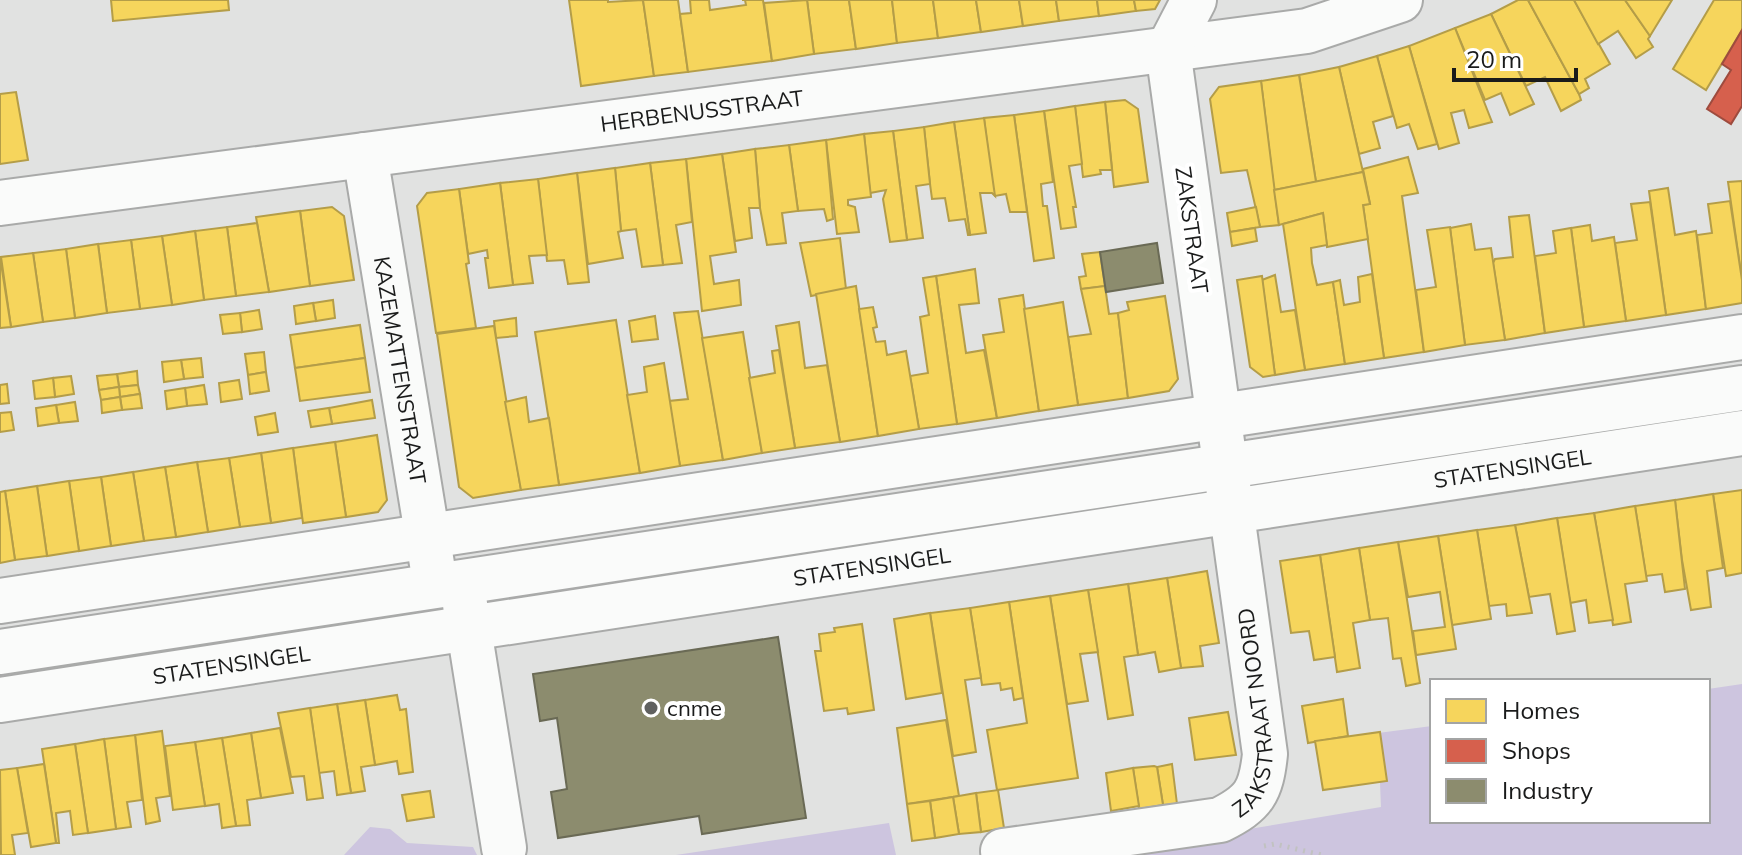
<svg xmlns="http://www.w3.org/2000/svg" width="1742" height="855" font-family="Mulish,sans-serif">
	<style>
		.green { fill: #cdc5df }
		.homes { fill: #f6d55c; stroke: #b49d48; stroke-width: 2 }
		.shops { fill: #d6604d; stroke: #9e4b3e; stroke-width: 2 }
		.industry { fill: #8c8c6e; stroke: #6a6a55; stroke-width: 2 }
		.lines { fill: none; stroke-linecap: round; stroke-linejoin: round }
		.street-casing { stroke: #a9aaa9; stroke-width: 48 }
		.secondary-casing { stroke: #a9aaa9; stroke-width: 48 }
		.path { stroke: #c1c2c1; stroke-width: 5; stroke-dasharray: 2 6; stroke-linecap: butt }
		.street { stroke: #fafbfa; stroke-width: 44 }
		.secondary { stroke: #fafbfa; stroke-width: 44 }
		.poi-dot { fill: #606160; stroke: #fff; stroke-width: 3 }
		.labels { text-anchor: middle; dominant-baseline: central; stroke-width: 8; stroke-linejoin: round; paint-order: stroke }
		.street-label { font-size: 22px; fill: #1a1b1b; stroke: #fff }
		.poi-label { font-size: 22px; fill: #1a1b1b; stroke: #fff; text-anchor: start }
	</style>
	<rect width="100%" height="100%" fill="#e1e2e1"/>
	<g class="green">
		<path d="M1742,684V855H1093L1381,807L1378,733L1432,726V821H1708V689Z"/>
		<path d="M889,823L896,855H676Z"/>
		<path d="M370,827L390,829L407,843L473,847L477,855H344Z"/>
	</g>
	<g class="homes">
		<path d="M111,0H228L229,10L113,21Z"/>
		<path d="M569,0H608V2L643,0L654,76L581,86Z"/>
		<path d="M643,0H678L688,72L654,76Z"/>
		<path d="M690,0H709L710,10L746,5L745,0H742H763L772,61L688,72L680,14L691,13Z"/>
		<path d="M807,0H849L856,49L814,54Z"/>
		<path d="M807,0L814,54L772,61L764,3Z"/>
		<path d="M849,0H892L897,43L856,49Z"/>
		<path d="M892,0H933L938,38L897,43Z"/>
		<path d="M933,0H976L981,32L938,38Z"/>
		<path d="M976,0H1019L1023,26L981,32Z"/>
		<path d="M1019,0H1056L1059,21L1023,26Z"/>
		<path d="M1056,0H1097L1099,16L1059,21Z"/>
		<path d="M1097,0H1134L1136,11L1099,16Z"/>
		<path d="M1134,0H1160L1155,9L1136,11Z"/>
		<path d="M1518,0H1528L1579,94L1581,100L1561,111L1545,77L1526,86L1491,14Z"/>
		<path d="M1528,0H1574L1610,64L1585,79L1589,88L1579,94Z"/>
		<path d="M1574,0H1625L1650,36L1648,39L1653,47L1636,58L1618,31L1598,44Z"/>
		<path d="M1625,0H1672L1650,36Z"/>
		<path d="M1742,0V30L1706,90L1673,69L1714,0Z"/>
		<path d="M1491,14L1534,104L1510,115L1501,93L1485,100L1455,28Z"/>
		<path d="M1455,28L1492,122L1469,128L1464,110L1451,113L1459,143L1439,149L1409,46Z"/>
		<path d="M1409,46L1437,144L1418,149L1409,124L1397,128L1377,56Z"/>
		<path d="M1377,56L1393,116L1373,122L1380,148L1359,154L1339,67Z"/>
		<path d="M1339,67L1363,172L1316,182L1299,75Z"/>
		<path d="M1299,75L1316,182L1274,190L1261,81Z"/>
		<path d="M1261,81L1279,225L1260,227L1247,170L1221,173L1210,99L1219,87Z"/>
		<path d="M16,92L28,160L0,164V94Z"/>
		<path d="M1125,100L1138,109L1148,182L1114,187L1105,102Z"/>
		<path d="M1105,102L1112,170H1100L1101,174L1083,177L1075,106Z"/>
		<path d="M1075,106L1082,164L1069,166L1076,207H1073L1076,227L1061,229L1044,111Z"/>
		<path d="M1044,111L1053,182L1041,184L1043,206H1047L1054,258L1034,261L1014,115Z"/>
		<path d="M1014,115L1027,212H1010L1006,194L995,196L993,192L984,118Z"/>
		<path d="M984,118L995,196L992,193H980L986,233L970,235L954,122Z"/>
		<path d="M954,122L970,235H968L965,219L949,221L945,198L932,199L930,184L924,127Z"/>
		<path d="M924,127L930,184L916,186L923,238L907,240L893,131Z"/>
		<path d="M893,131L907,240L890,242L883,199L886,190L870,193L864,134Z"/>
		<path d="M864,134L871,197L848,200V205L855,207L859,232L837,234L826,140Z"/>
		<path d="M826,140L833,219L827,221L824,209L798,211L789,145Z"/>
		<path d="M789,145L798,211L782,213L786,243L767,245L760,208L755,149Z"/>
		<path d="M755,149L760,208H749L752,238L735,241L722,154Z"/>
		<path d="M722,154L736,252L710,256L714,284L739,280L741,305L702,311L686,159Z"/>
		<path d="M1408,157L1418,193L1402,196L1424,352L1384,358L1363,205L1370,204L1363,169Z"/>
		<path d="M686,159L692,222L676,225L682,263L663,265L650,163Z"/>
		<path d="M650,163L663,265L642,267L636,229L621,231L615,168Z"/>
		<path d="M615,168L621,231L618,232L623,258L588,264L577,173Z"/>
		<path d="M1363,172L1370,204L1363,205L1368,239L1327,247L1323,213L1279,225L1274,190Z"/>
		<path d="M577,173L589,282L568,284L564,260L547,261L538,179Z"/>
		<path d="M538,179L547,255L529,256L533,283L513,285L500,183Z"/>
		<path d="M1742,181V280L1728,182Z"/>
		<path d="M500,183L513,285L489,288L485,258H488L487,250L468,254L459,189Z"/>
		<path d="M1668,188L1675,235L1696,231L1706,309L1666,315L1649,191Z"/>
		<path d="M459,189L469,263L466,264L476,328L436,333L417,206L427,193Z"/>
		<path d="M1730,201L1742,280V303L1706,309L1697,235L1712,233L1708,204Z"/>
		<path d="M1650,202L1666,315L1626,321L1615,243L1637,240L1631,204Z"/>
		<path d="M332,207L344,216L354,280L310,286L300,211Z"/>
		<path d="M1256,207L1260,227L1230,232L1227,213Z"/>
		<path d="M300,211L310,286L269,292L256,217Z"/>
		<path d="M1323,213L1327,245L1311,248L1312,263L1317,285L1333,282L1345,364L1305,370L1283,224Z"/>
		<path d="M1529,215L1545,333L1505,340L1493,263L1495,259L1513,257L1509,217Z"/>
		<path d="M257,223L269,292L236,296L227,227Z"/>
		<path d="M1471,224L1475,250L1491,248L1505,340L1465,345L1450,228Z"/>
		<path d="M1590,225L1592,241L1614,237L1626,321L1584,327L1571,228Z"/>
		<path d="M227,227L236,296L204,300L195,231Z"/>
		<path d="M1450,227L1465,345L1424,352L1416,290L1436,287L1427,230Z"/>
		<path d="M1255,228L1257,241L1232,246L1230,232Z"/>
		<path d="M1571,228L1584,327L1545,333L1535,256L1556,253L1553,231Z"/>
		<path d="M195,231L204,300L172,305L162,236Z"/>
		<path d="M162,236L172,305L140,309L131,240Z"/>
		<path d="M840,238L846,289L811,296L800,243Z"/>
		<path d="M131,240L140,309L107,313L98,244Z"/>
		<path d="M98,244L107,313L75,318L66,249Z"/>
		<path d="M66,249L75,318L43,322L33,253Z"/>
		<path d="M1100,252L1105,286L1081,289L1079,277L1086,276L1082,254Z"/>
		<path d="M33,253L43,322L11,327L1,257Z"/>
		<path d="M0,257L11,327L0,328Z"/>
		<path d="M975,269L979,303L959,305L966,353L984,350L997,418L957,424L936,276Z"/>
		<path d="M1372,274L1384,358L1345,364L1333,282L1340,280L1344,305L1360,302L1358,277Z"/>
		<path d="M1275,275L1281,312L1295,310L1305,370L1275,375L1262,280Z"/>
		<path d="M936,276L957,424L919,429L910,376L928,373L920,317L929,315L923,278Z"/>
		<path d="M1262,276L1275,375L1263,377L1250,367L1237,280Z"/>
		<path d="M856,286L878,436L840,442L816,294Z"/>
		<path d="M1105,286L1109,314L1118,313L1128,398L1078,405L1068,337L1091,334L1081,289Z"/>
		<path d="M1023,295L1039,411L997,418L983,335L1004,332L999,299Z"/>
		<path d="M1165,296L1178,379L1169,391L1128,398L1118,313L1129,310L1127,302Z"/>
		<path d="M333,300L335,318L316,321L313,303Z"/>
		<path d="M1063,302L1078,405L1039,411L1024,309Z"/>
		<path d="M313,303L316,321L296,324L294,306Z"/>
		<path d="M873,307L877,327L873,328L876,342L885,341L887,355L906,351L919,429L878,436L859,309Z"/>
		<path d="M259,310L262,329L242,332L240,313Z"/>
		<path d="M698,311L723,460L680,466L669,401L688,399L674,313Z"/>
		<path d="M240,313L242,332L223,334L220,315Z"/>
		<path d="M655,316L658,339L632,342L629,321Z"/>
		<path d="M516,318L517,336L496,338L494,321Z"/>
		<path d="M616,320L640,473L559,485L535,332Z"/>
		<path d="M799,322L805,368L827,365L840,442L795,448L776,326Z"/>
		<path d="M360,325L365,358L295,368L290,335Z"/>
		<path d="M494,326L521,490L473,498L459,487L437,334Z"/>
		<path d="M743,332L762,453L723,460L702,338Z"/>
		<path d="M779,350L795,448L762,453L749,378L775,373L772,351Z"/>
		<path d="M264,352L266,372L248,375L245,354Z"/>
		<path d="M201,358L203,377L184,379L181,360Z"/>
		<path d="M365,358L370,392L300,401L295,368Z"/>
		<path d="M181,360L184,379L164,382L162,362Z"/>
		<path d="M664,363L680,466L640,473L627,395L647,392L644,367Z"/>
		<path d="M137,371L138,385L119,387L117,374Z"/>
		<path d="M266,372L269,391L250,394L248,375Z"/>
		<path d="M117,374L119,387L99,390L97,376Z"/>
		<path d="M71,376L74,394L55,397L53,378Z"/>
		<path d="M53,378L55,397L35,399L33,381Z"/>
		<path d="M239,380L242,399L221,402L219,383Z"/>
		<path d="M7,384L9,403L0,404V385Z"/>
		<path d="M138,385L140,394L120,397L119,387Z"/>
		<path d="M204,385L207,404L187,406L185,388Z"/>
		<path d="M119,387L120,397L101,400L99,390Z"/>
		<path d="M185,388L187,406L167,409L165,391Z"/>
		<path d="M140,394L142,408L122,410L120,397Z"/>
		<path d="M120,397L122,410L102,413L101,400Z"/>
		<path d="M526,397L529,422L549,418L559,485L521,490L505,402Z"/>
		<path d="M372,400L375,418L332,424L329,408Z"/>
		<path d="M75,402L78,421L59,423L56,405Z"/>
		<path d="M56,405L59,423L38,426L36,408Z"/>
		<path d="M329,408L332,424L311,427L308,411Z"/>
		<path d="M11,412L14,430L0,432V413Z"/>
		<path d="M275,413L278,432L258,435L255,417Z"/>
		<path d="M377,435L387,500L378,512L346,517L335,442Z"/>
		<path d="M335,442L346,517L303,523L293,448Z"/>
		<path d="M293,448L302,518L271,523L261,453Z"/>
		<path d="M261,453L271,523L240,527L229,458Z"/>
		<path d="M229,458L240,527L208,532L197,462Z"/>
		<path d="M197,462L208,532L176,537L165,467Z"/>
		<path d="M165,467L176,537L144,541L133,472Z"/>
		<path d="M133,472L144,541L111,546L101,477Z"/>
		<path d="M101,477L111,546L79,551L69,481Z"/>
		<path d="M69,481L79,551L47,556L37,486Z"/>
		<path d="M37,486L47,556L15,560L5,491Z"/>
		<path d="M1742,490V573L1726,576L1713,494Z"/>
		<path d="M5,491L15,560L0,563V492Z"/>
		<path d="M1713,494L1723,568L1707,571L1711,607L1691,610L1682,560L1675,500Z"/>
		<path d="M1675,500L1685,589L1665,592L1662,574L1646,576L1635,506Z"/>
		<path d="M1635,506L1647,581L1625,584L1631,622L1613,625L1594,513Z"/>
		<path d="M1594,513L1613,620L1589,623L1586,600L1570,603L1557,518Z"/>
		<path d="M1557,518L1575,631L1557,634L1550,594L1529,597L1515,525Z"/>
		<path d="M1515,525L1532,613L1507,616L1506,604L1489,606L1477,530Z"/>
		<path d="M1477,530L1491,619L1452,625L1438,536Z"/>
		<path d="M1438,536L1456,649L1416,655L1413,631L1445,627L1440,592L1408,597L1398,542Z"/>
		<path d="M1398,542L1420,683L1406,686L1401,658L1393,659L1388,618L1370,620L1359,548Z"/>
		<path d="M1359,548L1370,620L1353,623L1360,668L1337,672L1320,555Z"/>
		<path d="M1320,555L1335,657L1314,660L1309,631L1291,633L1280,561Z"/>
		<path d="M1207,571L1219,643L1200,646L1203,666L1181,668L1167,578Z"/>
		<path d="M1167,578L1181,668L1159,672L1155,652L1138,655L1128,584Z"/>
		<path d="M1128,584L1138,655L1124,657L1133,715L1108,719L1088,590Z"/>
		<path d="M1088,590L1098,652L1080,654L1088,701L1067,704L1050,596Z"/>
		<path d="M1050,596L1078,778L997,790L987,730L1027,723L1009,602Z"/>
		<path d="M1009,602L1023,698L1014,700L1012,688L1001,690L1000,683L982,685L970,608Z"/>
		<path d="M970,608L981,678L965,680L976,752L953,756L930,613Z"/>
		<path d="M930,613L942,693L906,699L894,619Z"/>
		<path d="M862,624L874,710L848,714L847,708L824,711L815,651H821L819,634L835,632L834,628Z"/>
		<path d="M397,695L400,710L406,709L413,772L399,774L397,761L375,765L365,700Z"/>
		<path d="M1343,699L1348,736L1308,743L1302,706Z"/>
		<path d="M365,700L375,765L361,767L365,791L351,793L337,704Z"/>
		<path d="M337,704L351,793L337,795L334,771L319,773L310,708Z"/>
		<path d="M310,708L323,798L307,800L304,776L291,777L278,713Z"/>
		<path d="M1228,712L1236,755L1195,760L1189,718Z"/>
		<path d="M946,720L959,796L907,804L897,728Z"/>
		<path d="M280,728L293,793L261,798L251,733Z"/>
		<path d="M162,731L170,796L156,798L160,821L146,824L135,735Z"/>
		<path d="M1380,732L1387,781L1323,790L1315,741Z"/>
		<path d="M251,733L261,798L247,800L250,825L236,826L222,738Z"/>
		<path d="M135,735L142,800L127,802L131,827L116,829L104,739Z"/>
		<path d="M222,738L236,826L222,828L219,804L205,806L195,742Z"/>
		<path d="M104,739L116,829L88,833L75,744Z"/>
		<path d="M195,742L205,806L173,810L165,746Z"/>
		<path d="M75,744L88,833L73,835L70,811L56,813L59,843H56L42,749Z"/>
		<path d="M44,764L56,843L31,847L17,768Z"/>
		<path d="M1172,764L1177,804L1163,805L1157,767Z"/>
		<path d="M1154,766L1157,767L1163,805L1139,809L1133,768Z"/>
		<path d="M17,768L28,833L12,835L15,855H1L0,770Z"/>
		<path d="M1133,768L1139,806L1111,811L1106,773Z"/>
		<path d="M998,790L1004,828L981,832L976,793Z"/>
		<path d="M430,791L434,817L407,821L402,795Z"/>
		<path d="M976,793L981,832L959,834L953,797Z"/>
		<path d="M953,797L959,834L935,838L930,801Z"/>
		<path d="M930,801L935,838L912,841L907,804Z"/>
	</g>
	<path class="shops" d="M1742,30V106L1731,124L1707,109L1731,70L1722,64Z"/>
	<g class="industry">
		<path d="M1157,243L1163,283L1106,292L1100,252Z"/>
		<path d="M778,637L806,818L702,834L699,816L558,838L551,792L567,789L557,718L540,721L533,674Z"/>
	</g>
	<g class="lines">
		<defs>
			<g id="street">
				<path id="s1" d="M365,155L432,564"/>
				<path id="s2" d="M0,203L1307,31L1400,0"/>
				<path d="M464,598L504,848"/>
				<path d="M0,601L1742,337"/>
				<path id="s3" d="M0,700L1742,433"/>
				<path id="s4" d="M1003,851L1220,820C1254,803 1261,792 1265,754L1168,50L1194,0"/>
			</g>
			<path id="secondary" d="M0,652L1742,388"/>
		</defs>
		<use href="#street" class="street-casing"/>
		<use href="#secondary" class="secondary-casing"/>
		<path class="path" d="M1264,846L1275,844L1322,855"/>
		<use href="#street" class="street"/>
		<use href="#secondary" class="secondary"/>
	</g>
	<circle class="poi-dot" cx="651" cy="708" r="8"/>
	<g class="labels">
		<g class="street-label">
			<text stroke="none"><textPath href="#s2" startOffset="708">HERBENUSSTRAAT</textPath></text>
			<text transform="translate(1192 230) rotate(82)">ZAKSTRAAT</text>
			<text stroke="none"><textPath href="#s1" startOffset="218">KAZEMATTENSTRAAT</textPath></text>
			<text stroke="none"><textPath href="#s3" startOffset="1530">STATENSINGEL</textPath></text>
			<text stroke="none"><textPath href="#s3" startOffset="882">STATENSINGEL</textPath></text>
			<text stroke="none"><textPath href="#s3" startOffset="234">STATENSINGEL</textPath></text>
			<text stroke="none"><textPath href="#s4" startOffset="344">ZAKSTRAAT NOORD</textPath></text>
		</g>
		<g class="poi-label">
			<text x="667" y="708">cnme</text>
		</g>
	</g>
	<rect x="1430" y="679" width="280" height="144" fill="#ffffff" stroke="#a3a4a4" stroke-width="2"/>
	<rect x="1446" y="699" width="40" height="24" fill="#f6d55c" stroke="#a3a4a4" stroke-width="2"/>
	<text x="1502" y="719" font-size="24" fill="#1a1b1b">Homes</text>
	<rect x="1446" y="739" width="40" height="24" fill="#d6604d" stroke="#a3a4a4" stroke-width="2"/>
	<text x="1502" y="759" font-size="24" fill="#1a1b1b">Shops</text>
	<rect x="1446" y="779" width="40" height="24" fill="#8c8c6e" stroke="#a3a4a4" stroke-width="2"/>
	<text x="1502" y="799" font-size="24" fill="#1a1b1b">Industry</text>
	<path d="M1454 68v12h122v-12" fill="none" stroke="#1a1b1b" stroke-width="4"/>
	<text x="1466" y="68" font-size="24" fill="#1a1b1b" stroke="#ffffff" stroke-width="6" paint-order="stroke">20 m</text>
</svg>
